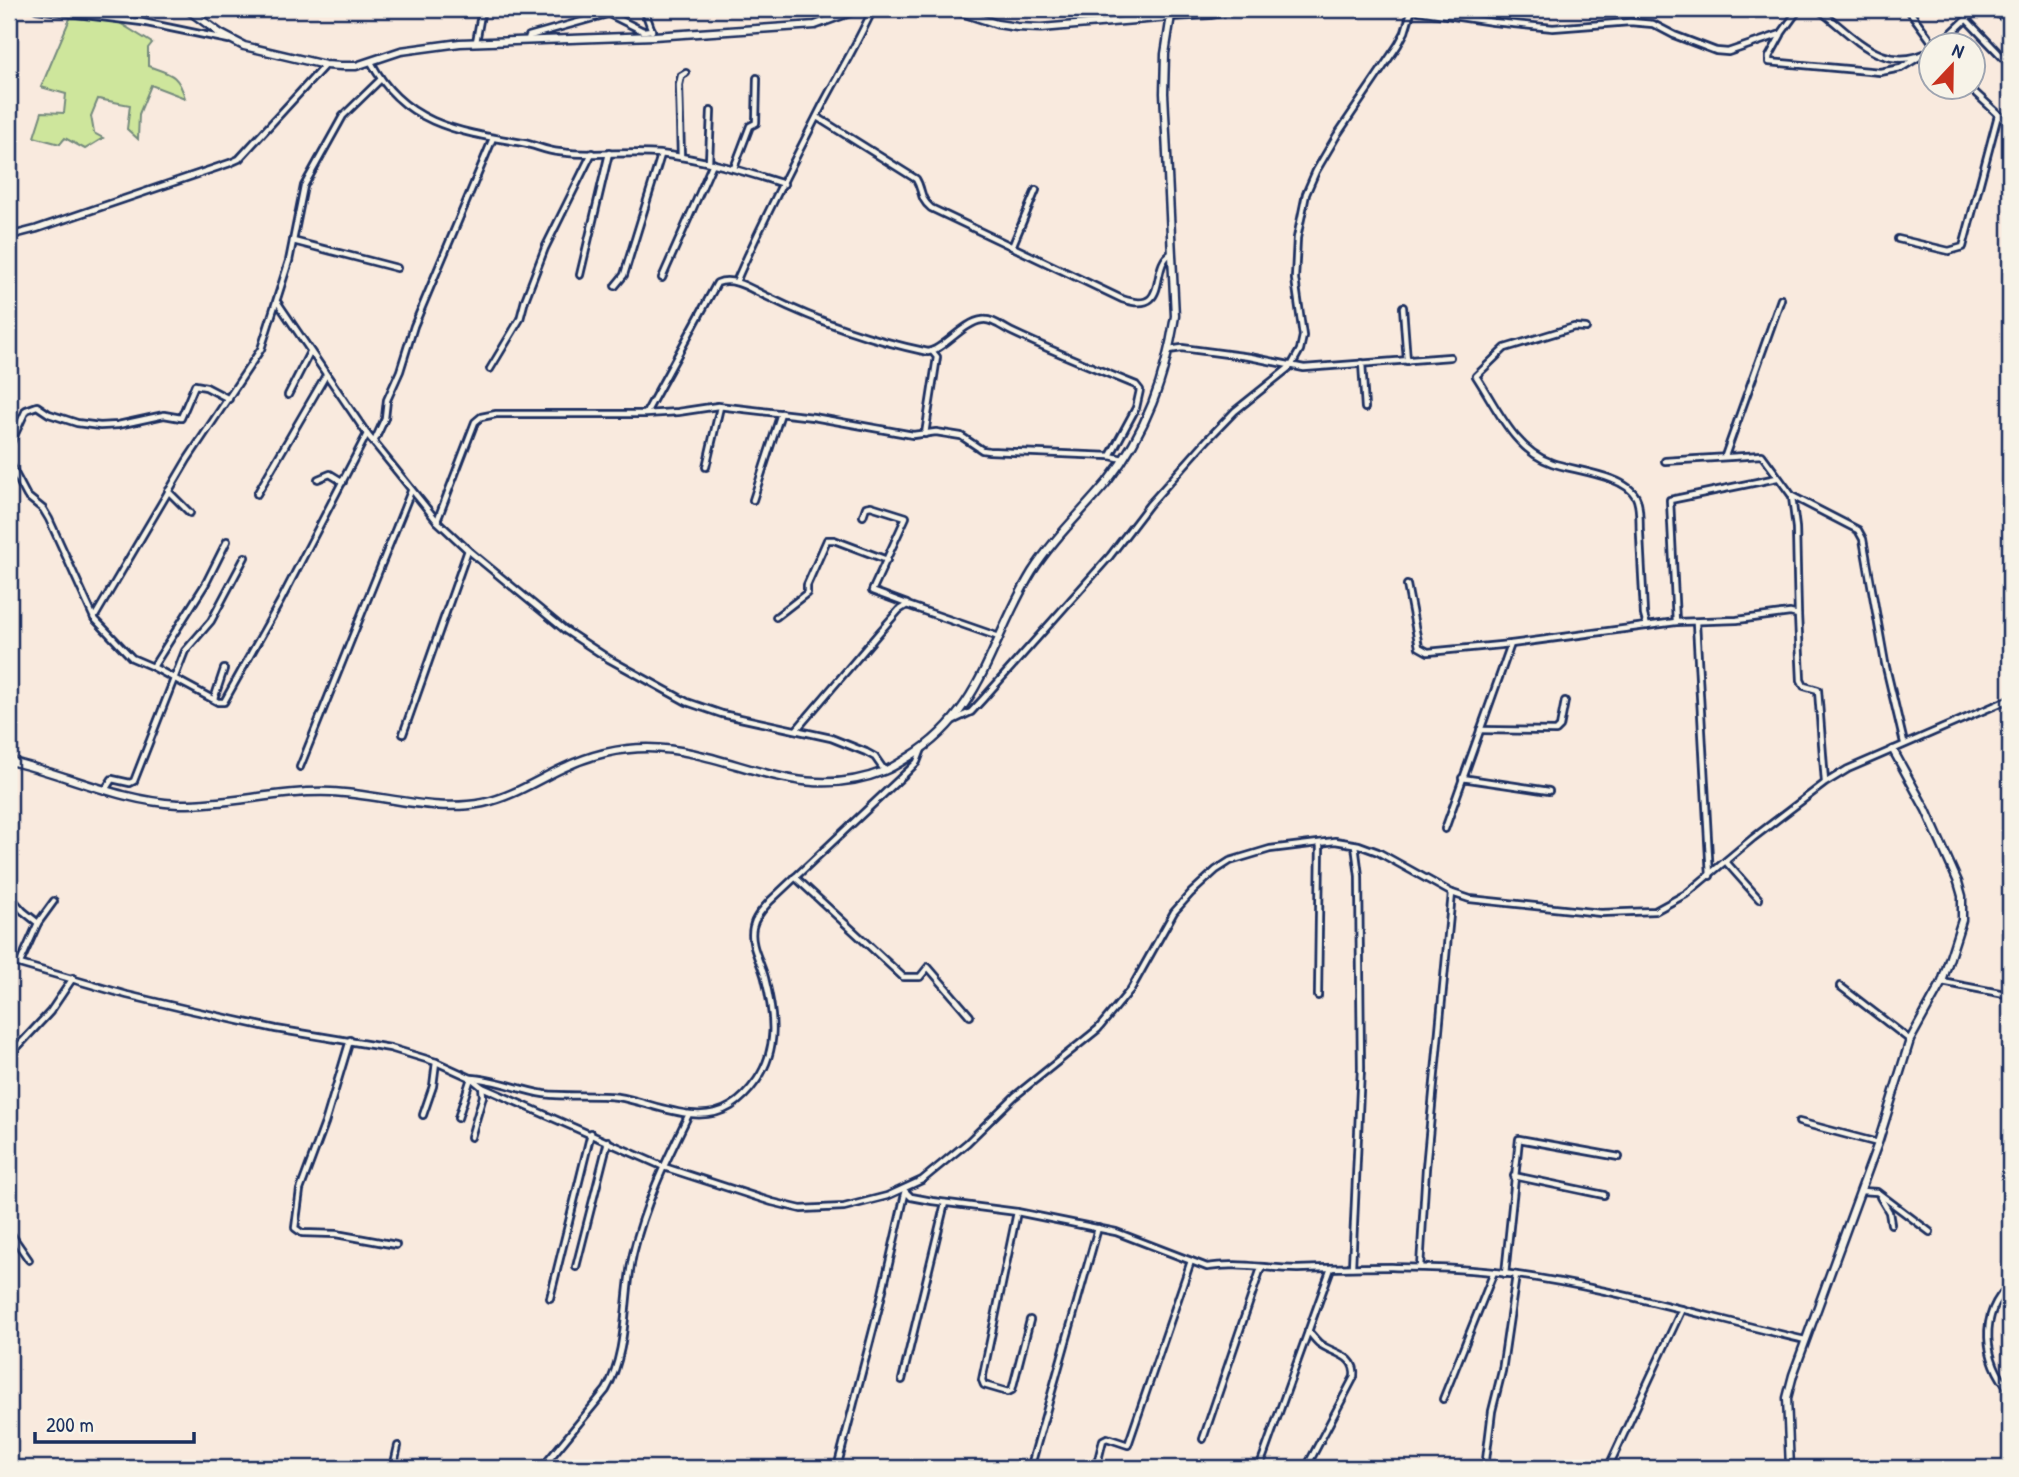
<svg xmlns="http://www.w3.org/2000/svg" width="2019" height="1477" font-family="'Patrick Hand',sans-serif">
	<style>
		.green { fill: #cee69c; stroke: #748a7d; stroke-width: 2 }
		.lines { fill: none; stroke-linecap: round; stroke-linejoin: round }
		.street-casing { stroke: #1b2f5e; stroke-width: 10 }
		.secondary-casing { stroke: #1b2f5e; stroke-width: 11 }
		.street { stroke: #f7f3e8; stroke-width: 4.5 }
		.secondary { stroke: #f7f3e8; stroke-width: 6 }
	</style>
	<rect width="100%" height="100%" fill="#f9eade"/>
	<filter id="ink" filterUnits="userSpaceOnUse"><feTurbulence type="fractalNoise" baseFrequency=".0143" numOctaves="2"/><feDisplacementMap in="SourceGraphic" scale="14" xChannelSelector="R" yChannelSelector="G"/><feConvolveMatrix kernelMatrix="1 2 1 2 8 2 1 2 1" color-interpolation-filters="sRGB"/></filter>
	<g filter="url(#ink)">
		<path class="green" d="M74,9H97L152,43L148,48V66C170,74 178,73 185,98L151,85L139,114L138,139L127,129L130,105L98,99L91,116L94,133L103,138L85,149L65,138L60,144L34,137L42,112L64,113L66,94L41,87Z"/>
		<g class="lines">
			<defs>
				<g id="street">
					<path d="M36,9L142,22L229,40"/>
					<path d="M644,9L652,31"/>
					<path d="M1818,9C1854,36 1884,77 1932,50"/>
					<path d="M1908,9L1935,46"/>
					<path d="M1991,9L2010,22"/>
					<path d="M1412,10L1493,22L1553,28L1630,22L1653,24L1674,35L1716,51L1728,52L1781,34L1799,9"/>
					<path d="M609,14L643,31L652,30"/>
					<path d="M1171,17L1210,15L1247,9"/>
					<path d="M1967,20L2010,65"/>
					<path d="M1781,35L1769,57V62L1880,72L1901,68L1919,57"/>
					<path d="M528,40L529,36L625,9"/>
					<path d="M476,42L482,9"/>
					<path d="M1938,46L1977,9"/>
					<path d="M371,62C403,124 459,132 523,143C535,145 546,151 559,152C592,157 626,151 660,154C703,159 743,171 784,184"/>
					<path d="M1970,88L2010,125"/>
					<path d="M817,117L916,179C923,190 919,198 931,208L1122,299C1172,316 1148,265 1172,253"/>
					<path d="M681,157L679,85L681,76L686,73"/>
					<path d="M709,162L711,111"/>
					<path d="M734,168L750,126L756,123L757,78"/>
					<path d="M9,236L36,229L230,163L239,159L325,65"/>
					<path d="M1898,239L1949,251L1963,247L1998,115"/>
					<path d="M293,241L397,268"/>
					<path d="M1012,247L1036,190"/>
					<path d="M580,275L609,153"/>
					<path d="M662,278L713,163"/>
					<path d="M736,282C762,221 793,163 823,104C840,72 858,42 873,9"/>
					<path d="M615,286L624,275L661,155"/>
					<path d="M278,303L367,434L437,521L468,550L565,630L609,659L687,702L722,714L831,738L866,752L875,757L884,770"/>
					<path d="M1403,307L1407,361"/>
					<path d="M1586,328L1574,327L1505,348L1476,376C1497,408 1514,450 1552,463C1575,471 1625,475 1636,497C1641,507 1639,523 1640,534C1641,561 1643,588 1644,615L1647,626"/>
					<path d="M1169,350L1182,348L1250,357L1304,368L1450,357"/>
					<path d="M1362,363L1365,408"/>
					<path d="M490,369L520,319L525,300L545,248L592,153"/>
					<path d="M288,395L310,352"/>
					<path d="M646,413L717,283C734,276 752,290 768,297C819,322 871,340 928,352C943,350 964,322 982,320C992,318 1003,328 1012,332C1052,351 1094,368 1136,385L1140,390L1136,408L1110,456"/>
					<path d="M925,434L937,357L932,351"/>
					<path d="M374,442L385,418L387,400L400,371L414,326L493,138"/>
					<path d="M9,447L26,410L37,406L49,414L77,423L100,426L118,425L164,415L181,418L195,385L206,387L229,399"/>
					<path d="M1725,456L1781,299"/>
					<path d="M1665,461L1762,455L1792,496L1858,530L1863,539L1885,663L1904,743"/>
					<path d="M9,462L27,496L43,509L49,519L94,618L132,658L153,667L218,702H224L280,602L367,434"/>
					<path d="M706,467L720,407"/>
					<path d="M318,479L330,474L343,482"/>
					<path d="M168,491L190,513"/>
					<path d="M257,494L326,375"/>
					<path d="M1792,497L1796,528L1798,615"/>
					<path d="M753,500L781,413"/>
					<path d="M863,516L866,507L871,506L906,517L872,591L907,604"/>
					<path d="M437,521L475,422L481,417L496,414H645L678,412L718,406L813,417L913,435L936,432L961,436L982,450L989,451L1110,456L1123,459"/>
					<path d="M1407,585L1419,647L1428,652L1511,644L1676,622L1737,620L1790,613L1798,615L1801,680L1804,686L1818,690L1825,782"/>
					<path d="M776,617L807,593V585L827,540H834L887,560"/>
					<path d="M94,618L187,460L261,349L289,261L304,186L343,116L380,80"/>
					<path d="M1676,622L1670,500L1777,478"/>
					<path d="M1696,623L1710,876"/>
					<path d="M153,667L206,583L227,541"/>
					<path d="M214,699L224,669"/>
					<path d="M954,720L971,712L983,699L1110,556L1149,505L1208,439L1235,411L1291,366L1300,350L1303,336L1295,279L1297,238L1306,194L1316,171L1337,135L1398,45L1405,32L1412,9"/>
					<path d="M797,729L878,634L899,610L907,605L999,637"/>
					<path d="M1480,730L1556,731L1560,727L1565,701"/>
					<path d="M403,734L468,550"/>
					<path d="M300,767L411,491"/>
					<path d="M1462,778L1549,791"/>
					<path d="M105,790L112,779L130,783L134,781L185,651L211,621L245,557"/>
					<path d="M1445,829L1511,644"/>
					<path d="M1727,863L1759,899"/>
					<path d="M795,877L903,977H920L928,967L970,1016"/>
					<path d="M9,895L23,911L38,923"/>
					<path d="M9,961L127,995L190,1010L276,1029L390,1048L436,1062L471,1078L482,1087L664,1167L772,1202L801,1209L844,1207L887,1196L922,1180L967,1143L1015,1096L1098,1029L1131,989L1174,912L1191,893L1216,870L1230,861L1270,849L1335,841L1359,845L1378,852L1452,893L1470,899L1601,913L1655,911L1686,894L1753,838L1825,783L1848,769L2010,699"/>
					<path d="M20,963L38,923L54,901"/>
					<path d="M1942,982L2010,995"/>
					<path d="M1840,986L1910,1040"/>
					<path d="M1318,996L1320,843"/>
					<path d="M350,1040L325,1123L300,1190L295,1228L302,1233L336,1234L396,1245"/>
					<path d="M9,1056L50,1012L73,978"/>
					<path d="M423,1115L433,1086L436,1062"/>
					<path d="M458,1118L471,1078C496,1079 519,1090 544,1094C568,1097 593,1094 618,1097C654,1103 697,1127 731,1106C741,1100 750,1090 757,1080C779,1048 774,1014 765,978C761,962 749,945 753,927C755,917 763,909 770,901L908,771L917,762L922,749"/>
					<path d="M1799,1122L1878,1143"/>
					<path d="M471,1137L483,1096L482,1087"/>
					<path d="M1514,1176L1604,1195"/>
					<path d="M904,1190L911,1197L932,1201L1017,1212L1116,1232L1207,1267C1237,1262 1267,1269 1297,1269C1363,1267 1428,1265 1494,1272C1599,1284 1702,1316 1805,1340"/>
					<path d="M1861,1191L1877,1192L1930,1232"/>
					<path d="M1880,1197L1889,1212L1891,1224"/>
					<path d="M1017,1212L982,1380L984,1385L1008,1392L1012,1390L1030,1320"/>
					<path d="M9,1222V1223"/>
					<path d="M9,1231L29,1260"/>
					<path d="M576,1267L608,1141"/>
					<path d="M1352,1267L1361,1068L1359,876L1355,845"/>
					<path d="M1420,1267L1426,1168L1452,893"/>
					<path d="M1505,1274L1519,1139L1619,1157"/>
					<path d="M2010,1285C1978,1315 1984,1360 2010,1391"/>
					<path d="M550,1298L591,1133"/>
					<path d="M902,1380L945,1203"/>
					<path d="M1443,1399L1494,1272"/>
					<path d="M1203,1439L1261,1268"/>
					<path d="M839,1460L879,1307L905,1194"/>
					<path d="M1032,1462L1098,1228"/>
					<path d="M393,1468L398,1446"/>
					<path d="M542,1468L606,1390C629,1350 623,1298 633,1254C645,1203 666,1161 689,1114"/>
					<path d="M1096,1468L1103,1440L1107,1438L1128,1445L1191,1261"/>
					<path d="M1259,1468L1331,1268"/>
					<path d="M1306,1468L1354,1377C1357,1355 1334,1354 1320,1344C1316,1341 1312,1335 1308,1331"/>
					<path d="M1485,1468L1492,1411L1502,1371L1516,1275"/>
					<path d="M1608,1468L1682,1309"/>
				</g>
				<g id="secondary">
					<path d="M187,9L221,34L244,46L325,65L341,66H356L401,51L460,43L654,36L815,25L859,9"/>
					<path d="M951,9L997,24L1017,27L1041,28L1170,17"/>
					<path d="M9,761C66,774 119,801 178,804C229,805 280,790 331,792C381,794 433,813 483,803C512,797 537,780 563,768C590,755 618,748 648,748C731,749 796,806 884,771C892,768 901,762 909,757C983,712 990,640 1032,572C1053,539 1082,512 1107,482C1147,431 1165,379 1175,316L1164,93L1165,54L1172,9"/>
					<path d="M1790,1468L1787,1398L1793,1375L1878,1143L1910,1040L1942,982L1962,920V896L1958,882L1926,810L1893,750"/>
				</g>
			</defs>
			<use href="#street" class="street-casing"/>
			<use href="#secondary" class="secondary-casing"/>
			<use href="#street" class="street"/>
			<use href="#secondary" class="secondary"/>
		</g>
	</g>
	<rect width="2019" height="1477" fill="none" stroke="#f7f3e8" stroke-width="35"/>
	<rect x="18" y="18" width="1984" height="1442" fill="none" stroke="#1b2f5e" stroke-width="2.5" filter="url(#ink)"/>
	<g transform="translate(1952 66) rotate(22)"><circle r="33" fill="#f7f3e8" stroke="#9fa5b1" stroke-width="2"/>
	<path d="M0-5L12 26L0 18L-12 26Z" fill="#c8321e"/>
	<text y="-10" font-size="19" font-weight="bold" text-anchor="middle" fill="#1b2f5e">N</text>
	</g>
	<path d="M35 1432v10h159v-10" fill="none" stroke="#1b2f5e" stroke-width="3.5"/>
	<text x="46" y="1432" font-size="21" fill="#1b2f5e" stroke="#f7f3e8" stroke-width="5" paint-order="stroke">200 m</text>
</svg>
